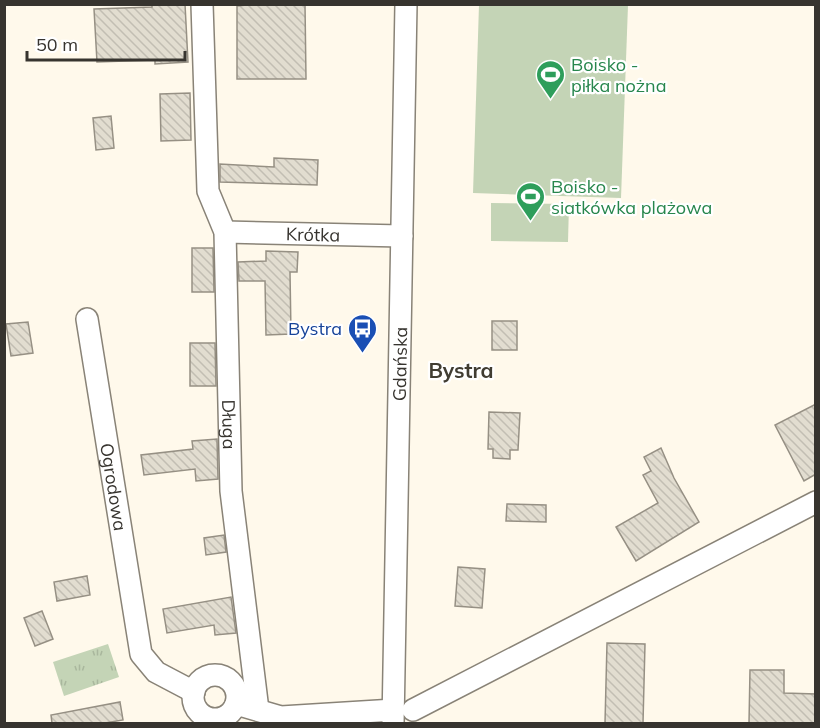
<svg xmlns="http://www.w3.org/2000/svg" width="820" height="728" font-family="Mulish,sans-serif">
	<style>
		.park { fill: url(#park-tufts) }
		.garden { fill: #c4d4b6 }
		.building { fill: url(#building-back-hatch); stroke: #969084; stroke-width: 1.5 }
		.lines { fill: none; stroke-linecap: round; stroke-linejoin: round }
		.minor-casing { stroke: #898377; stroke-width: 24 }
		.minor { stroke: #fff; stroke-width: 21 }
		.labels { text-anchor: middle; dominant-baseline: central; stroke-width: 4.5; stroke-linejoin: round; paint-order: stroke }
		.leisure-label { font-size: 18px; fill: #27864d; stroke: #fff; text-anchor: start }
		.street-label { font-size: 18px; fill: #37342f; stroke: #fff }
		.transit-label { font-size: 18px; fill: #164399; stroke: #fff; text-anchor: end }
		.quarter-label { font-size: 21px; font-weight: bold; fill: #413d32; stroke: #fff }
	</style>
	<defs>
		<pattern id="park-tufts" width="24" height="20" patternUnits="userSpaceOnUse" patternTransform="scale(1.5)"><rect width="24" height="20" fill="#c4d4b6"/><path d="M3 7l-1-3M5 7V3M7 7l1-3M15 17l-1-3M17 17v-4M19 17l1-3" fill="none" stroke="#a9b79d"/></pattern>
		<pattern id="building-back-hatch" width="6" height="6" patternUnits="userSpaceOnUse" patternTransform="scale(1.5)"><rect width="6" height="6" fill="#e2ddd0"/><path d="M-1 5l2 2M0 0l6 6M5-1l2 2" fill="none" stroke="#c2beb3"/></pattern>
	</defs>
	<rect width="100%" height="100%" fill="#fff9eb"/>
	<path class="park" d="M108,644L119,677L64,696L53,662Z"/>
	<g class="garden">
		<path d="M479,5H628L621,198L473,193Z"/>
		<path d="M491,203L569,204L568,242L491,241Z"/>
	</g>
	<g class="building">
		<path d="M152,4H185L188,62L155,64V60L97,62L94,9L152,7Z"/>
		<path d="M257,4H305L306,79H237V6Z"/>
		<path d="M190,93L191,140L161,141L160,94Z"/>
		<path d="M111,116L114,148L96,150L93,118Z"/>
		<path d="M274,158L318,160L317,185L220,182V164L274,167Z"/>
		<path d="M192,248H213L214,292H192Z"/>
		<path d="M266,251L298,252L297,272H290L291,334L266,335L265,281H239L238,262L266,261Z"/>
		<rect x="492" y="321" width="25" height="29"/>
		<path d="M28,322L33,353L11,356L6,324Z"/>
		<path d="M190,343H215L216,386H190Z"/>
		<path d="M816,404V474L804,481L775,425Z"/>
		<path d="M489,412L520,413L518,450H510V459L493,458V449H488Z"/>
		<path d="M217,439L218,479L196,481L195,469L144,475L141,455L193,449L192,441Z"/>
		<path d="M661,448L674,478L699,522L636,561L616,527L658,503L643,475L651,471L644,457Z"/>
		<path d="M507,504L546,505V522L506,521Z"/>
		<path d="M224,535L226,552L206,555L204,538Z"/>
		<path d="M458,567L485,569L482,608L455,606Z"/>
		<path d="M87,576L90,595L57,601L54,582Z"/>
		<path d="M231,597L236,633L215,635L214,625L167,633L163,609Z"/>
		<path d="M42,611L53,639L35,646L24,618Z"/>
		<path d="M607,643L645,644L643,723H605Z"/>
		<path d="M750,670H784V693L816,694V723H749Z"/>
		<path d="M120,702L123,720L105,723H52L51,715Z"/>
	</g>
	<g class="lines">
		<defs>
			<g id="minor">
				<path id="s1" d="M202,4L208,191L225,232L231,491L258,710"/>
				<path id="s2" d="M225,232L402,236"/>
				<path id="s3" d="M87,319L141,654L156,672L194,692"/>
				<circle cx="215" cy="697" r="22"/>
				<path d="M236,704L281,717L394,710"/>
				<path d="M413,710L816,502"/>
				<path id="s4" d="M393,724L406,4"/>
			</g>
		</defs>
		<use href="#minor" class="minor-casing"/>
		<use href="#minor" class="minor"/>
	</g>
	<defs>
		<symbol id="stadium-pin" viewBox="-11 -11 22 30"><path d="M0 17L-7.5 6A9.5 9.5 0 1 1 7.5 6Z" fill="#2e9e5b" stroke="#fff"/><path d="M0-5a6.5 5 0 1 0 0 10a6.5 5 0 1 0 0-10ZM-3.5-1.8h7v3.6h-7Z" fill="#fff"/></symbol>
		<symbol id="bus-pin" viewBox="-11 -11 22 30"><path d="M0 17L-7.5 6A9.5 9.5 0 1 1 7.5 6Z" fill="#1a4fb4" stroke="#fff"/><path d="M-5-6H5V4H4V6H2V4H-2V6H-4V4H-5ZM-3.5-4V0h7V-4ZM-3.5 1.2v1.5H-2V1.2ZM2 1.2v1.5H3.5V1.2Z" fill="#fff"/></symbol>
	</defs>
	<g fill-rule="evenodd">
		<use href="#stadium-pin" x="534" y="58" width="33" height="45"/>
		<use href="#stadium-pin" x="514" y="180" width="33" height="45"/>
		<use href="#bus-pin" x="346" y="312" width="33" height="45"/>
	</g>
	<g class="labels">
		<g class="leisure-label">
			<text x="571" y="64">Boisko -<tspan x="571" dy="21">piłka nożna</tspan></text>
			<text x="551" y="186">Boisko -<tspan x="551" dy="21">siatkówka plażowa</tspan></text>
		</g>
		<g class="street-label">
			<text stroke="none"><textPath href="#s2" startOffset="88">Krótka</textPath></text>
			<text stroke="none"><textPath href="#s4" startOffset="360">Gdańska</textPath></text>
			<text stroke="none"><textPath href="#s1" startOffset="424">Długa</textPath></text>
			<text stroke="none"><textPath href="#s3" startOffset="170">Ogrodowa</textPath></text>
		</g>
		<g class="transit-label">
			<text x="342" y="328">Bystra</text>
		</g>
		<g class="quarter-label">
			<text x="461" y="370">Bystra</text>
		</g>
	</g>
	<rect width="820" height="728" fill="none" stroke="#37342f" stroke-width="12"/>
	<path d="M27 51v9h158v-9" fill="none" stroke="#37342f" stroke-width="3"/>
	<text x="36" y="51" font-size="18" fill="#37342f" stroke="#ffffff" stroke-width="4.5" paint-order="stroke">50 m</text>
</svg>
